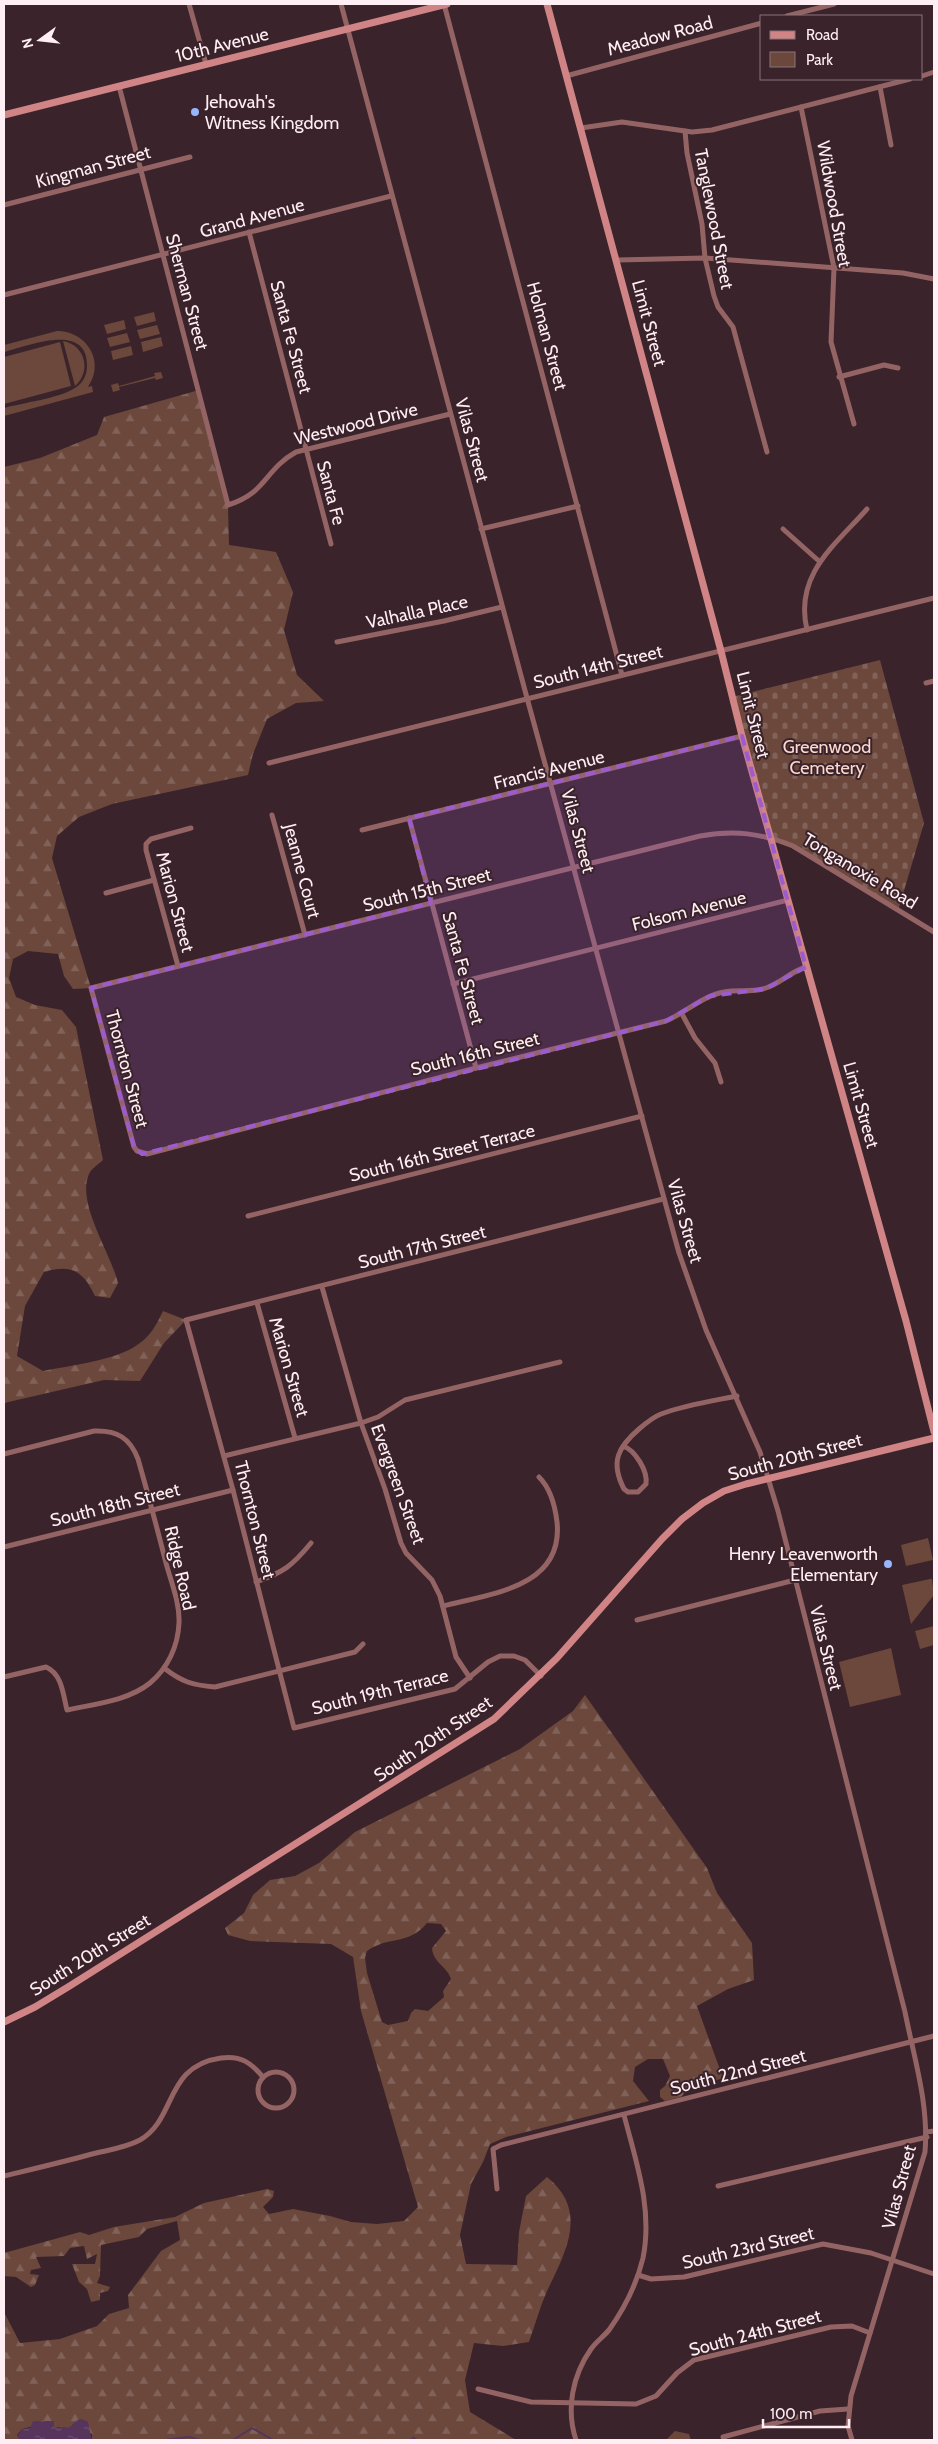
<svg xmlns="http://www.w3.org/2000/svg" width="938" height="2444" font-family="Cabin,sans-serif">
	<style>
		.green { fill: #6b473c }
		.forest { fill: url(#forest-firs); fill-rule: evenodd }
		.cemetery { fill: url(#cemetery-stones) }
		.water { fill: url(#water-ripples) }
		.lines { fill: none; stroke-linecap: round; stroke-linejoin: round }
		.stream { stroke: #56345c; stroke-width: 2 }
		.street { stroke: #946465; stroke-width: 5 }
		.secondary { stroke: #d08486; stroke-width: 7 }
		.marked { fill: #9c5ccc; fill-opacity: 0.2; stroke: #9c5ccc; stroke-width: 4; stroke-dasharray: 10 6; stroke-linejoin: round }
		.poi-dot { fill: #97b6fd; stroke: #3a232a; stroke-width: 2 }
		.labels { text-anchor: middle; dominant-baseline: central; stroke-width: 4; stroke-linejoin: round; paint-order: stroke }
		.street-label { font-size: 18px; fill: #ffeef3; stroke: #3a232a }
		.poi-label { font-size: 18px; fill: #ffeef3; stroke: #3a232a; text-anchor: start }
		.park-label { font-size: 18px; fill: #fcd8cd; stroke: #3a232a }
	</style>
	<defs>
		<pattern id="forest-firs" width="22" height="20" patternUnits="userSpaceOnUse" patternTransform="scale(1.25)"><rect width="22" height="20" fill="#6b473c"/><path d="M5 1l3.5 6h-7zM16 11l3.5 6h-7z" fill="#816259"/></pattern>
		<pattern id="cemetery-stones" width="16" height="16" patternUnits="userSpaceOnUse" patternTransform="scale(1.25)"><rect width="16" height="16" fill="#6b473c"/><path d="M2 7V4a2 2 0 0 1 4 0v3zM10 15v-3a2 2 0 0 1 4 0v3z" fill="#816259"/></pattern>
		<pattern id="water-ripples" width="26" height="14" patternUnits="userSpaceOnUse" patternTransform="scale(1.25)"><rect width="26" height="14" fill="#56345c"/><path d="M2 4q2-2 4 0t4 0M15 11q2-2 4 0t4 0" fill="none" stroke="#6f5274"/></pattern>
	</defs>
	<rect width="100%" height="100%" fill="#3a232a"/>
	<g class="green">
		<path d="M154,312L156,321L137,326L134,317Z"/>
		<path d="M124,320L126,329L107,334L104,325Z"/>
		<path d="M157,325L160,334L140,339L137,330Z"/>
		<path d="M57,331C86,331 106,361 88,387L92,386L93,392L4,416V408C22,403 60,398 75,388C83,383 87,375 87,366C88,321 27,346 4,352V345Z"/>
		<path d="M127,333L130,342L110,347L107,338Z"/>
		<path d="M161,337L163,346L143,352L141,342Z"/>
		<path d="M63,341C85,345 92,371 75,386Z"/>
		<path d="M60,342L71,386L4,404V357Z"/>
		<path d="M131,346L133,355L113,360L111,351Z"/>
		<path d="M161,372L163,378L156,380L155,378L119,387L120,390L113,392L111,385L118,383L119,386L155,376L154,373Z"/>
		<path d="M928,1538L933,1560L906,1566L901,1545Z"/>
		<path d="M930,1579H932L934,1595L911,1624L902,1585Z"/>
		<path d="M934,1626V1645L920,1649L915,1631Z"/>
		<path d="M891,1648L901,1695L850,1707L839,1662Z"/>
	</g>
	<g class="forest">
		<path d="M199,390L228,505L229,545L276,552L293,592L284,630L297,675L324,701L296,703L267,719L253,754L248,775L112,804L79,817L57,836L52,858L91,988L73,989L64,976L58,954L28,951L13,959L9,978L16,997L35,1005L62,1010L76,1027L103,1160C99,1164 92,1168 89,1174C76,1203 111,1253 118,1283L110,1298L95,1296C83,1271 72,1264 44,1272L25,1306L17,1356L43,1371C68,1366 117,1360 137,1345C150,1337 157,1324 163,1311L186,1320L164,1343L140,1381L104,1380L4,1403V467L40,458L97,435L104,417Z"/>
		<path d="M585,1695L707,1868L717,1893L752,1943L754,1980L728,1989L697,2006L723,2078L687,2090L681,2097L665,2101L660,2097V2090L665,2086L670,2076L663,2059H648L635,2067L633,2081L649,2101L506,2137L490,2144L483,2162L471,2184L460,2235L466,2264L517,2265L519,2232L526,2196L547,2177C589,2211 566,2251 547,2291C540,2307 535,2325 529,2342L503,2346L474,2343L465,2380L470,2412L516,2440H92V2434L74,2425L69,2428L54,2427V2421L22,2429L17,2435L20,2440H4V2312L20,2343L60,2339L97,2326L109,2314L129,2308L128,2295L161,2251L180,2240L177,2221L147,2229L139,2237L101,2245L100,2276L97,2283L110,2287L108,2291L100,2293V2300L91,2302L87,2289L79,2282L72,2264H95L97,2254L87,2259L84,2246L70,2248L64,2256L36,2257L41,2268L31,2270L30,2274L39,2275L35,2285L31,2287L16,2277L4,2276V2253L80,2232L89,2235L114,2227L175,2217L204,2203L267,2189L274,2191L273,2197L263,2207L269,2214L293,2209L330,2216L351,2222L377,2224L404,2221L418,2207L361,2011L353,1957L331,1944L250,1941L228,1935L225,1928L244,1913L253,1895L270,1880L295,1876L319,1863L355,1832L520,1749L573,1711ZM427,1923L441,1924L446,1931L432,1948C433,1963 447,1966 451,1979L443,1991L444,1997L428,2011L415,2009L411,2013L408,2021L388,2025L382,2022L367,1973L365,1958L367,1951C390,1935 408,1946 427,1923Z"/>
		<path d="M675,2431L689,2434L691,2440H653L667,2439Z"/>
	</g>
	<path class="cemetery" d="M880,660L924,823L898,911L806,854L770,837L732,697Z"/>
	<path class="water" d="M82,2419L88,2422L92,2440H20L17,2436L22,2429L30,2428L33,2421H54V2427L69,2428L77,2420Z"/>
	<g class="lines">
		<g class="stream">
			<path d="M165,2440L189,2437L200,2440"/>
			<path d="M233,2440L252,2428L273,2440"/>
			<path d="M338,2440H346"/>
			<path d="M410,2440L414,2438L416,2440"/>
			<path d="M501,2440H506"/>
		</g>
		<g class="street">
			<path d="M189,4L206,64"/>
			<path d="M341,4L527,698L679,1253L706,1330L760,1452L778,1511L905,2012C914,2058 929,2104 925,2152L851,2396L848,2426L852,2440"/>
			<path d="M444,4L622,675"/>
			<path d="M787,16L834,4"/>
			<path d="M566,76L762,23"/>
			<path d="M922,76L934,72"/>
			<path d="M119,86L228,505C267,493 264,470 296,452L450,414"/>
			<path d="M880,87L891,145"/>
			<path d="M801,107L834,268L831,342L854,424"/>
			<path d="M581,128L622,122L692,132L712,130L910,79"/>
			<path d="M685,131L687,153L702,224L705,258L714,296L718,307L733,327L767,452"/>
			<path d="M4,205L190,157"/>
			<path d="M249,232L331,544"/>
			<path d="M617,260L705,258L903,273L934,279"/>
			<path d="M4,295L391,196"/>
			<path d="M839,377L884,365L898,368"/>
			<path d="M481,529L578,506"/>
			<path d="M783,529L820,562"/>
			<path d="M807,630C794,575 834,546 867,509"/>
			<path d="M337,642L444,621L502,607"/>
			<path d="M926,683L934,681"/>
			<path d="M269,763L934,598"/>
			<path d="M272,815L305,935"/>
			<path d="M409,818L476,1068"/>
			<path d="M362,830L742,736"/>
			<path d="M106,893L154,880"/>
			<path d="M178,966L146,850V844L151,839L191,828"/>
			<path d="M806,967C790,972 781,983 766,988C752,993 738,989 724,992C702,996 685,1013 666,1021L476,1068L147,1154L137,1151L134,1147L91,988L700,836C734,830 761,833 793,846L934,932"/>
			<path d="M453,984L788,900"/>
			<path d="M682,1014L695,1038L715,1063L721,1082"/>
			<path d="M248,1216L642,1116"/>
			<path d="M322,1287L361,1423L385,1489L401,1543L406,1553L432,1580L440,1596L456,1657L470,1678"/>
			<path d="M257,1303L295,1438"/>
			<path d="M623,1446C635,1450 648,1471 646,1484L638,1492H628L624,1489C610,1462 618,1447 639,1429C646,1423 653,1417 661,1414C685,1405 712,1401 737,1396"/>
			<path d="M4,1454L94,1431C117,1430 130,1438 138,1459C148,1494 157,1528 166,1563C171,1582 180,1603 179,1623C178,1646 168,1668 150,1683C128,1701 94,1704 67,1710C63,1694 62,1674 46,1667L4,1677"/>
			<path d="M224,1456L361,1423L378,1417L405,1400L560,1362"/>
			<path d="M4,1547L233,1490"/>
			<path d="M256,1582C284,1572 292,1566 311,1543"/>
			<path d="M443,1606C489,1594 564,1588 557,1522C555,1505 551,1489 539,1477"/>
			<path d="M637,1620L795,1580"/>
			<path d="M164,1668C182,1682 192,1685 215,1687L355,1652L363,1644"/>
			<path d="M541,1676L525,1660L514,1656H500L488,1662L455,1689L294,1728L233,1490L186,1320L663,1199"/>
			<circle cx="276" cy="2090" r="18"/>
			<path d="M926,2132L934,2131"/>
			<path d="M4,2176C33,2169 63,2162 92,2154C108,2150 125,2148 140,2140C177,2119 164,2066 221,2058C241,2055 251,2063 263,2077"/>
			<path d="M718,2186L927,2137"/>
			<path d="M497,2189L493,2149L501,2145L934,2036"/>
			<path d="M638,2275L651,2279L684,2277L823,2244L871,2253L934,2274"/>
			<path d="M478,2389L531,2402L636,2404L656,2396L677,2373L694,2360L831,2327L852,2326L870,2333"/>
			<path d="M723,2437L820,2411L848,2409"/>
			<path d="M576,2440C566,2410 572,2376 591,2349C596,2342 603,2337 609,2330C624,2309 637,2283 643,2258C653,2209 636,2162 624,2115"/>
		</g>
		<g class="secondary">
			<path d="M547,4L721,651L742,736L906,1321L934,1432"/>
			<path d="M4,115L447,4"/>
			<path d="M4,2022L35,2007L68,1987L494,1719L557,1658L662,1539L682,1519L703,1503L724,1491L746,1484L934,1438"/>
		</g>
	</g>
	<path class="marked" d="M742,736L806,967L765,989L710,996L666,1021L142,1154L134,1147L91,988L431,903L409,818Z"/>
	<g class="poi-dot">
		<circle cx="195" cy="112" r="5"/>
		<circle cx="888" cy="1564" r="5"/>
	</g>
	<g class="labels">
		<g class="street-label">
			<text transform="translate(660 36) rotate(-15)">Meadow Road</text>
			<text transform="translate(222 45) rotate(-14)">10th Avenue</text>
			<text transform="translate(93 167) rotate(-15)">Kingman Street</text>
			<text transform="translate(834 204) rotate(80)">Wildwood Street</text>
			<text transform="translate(252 218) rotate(-15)">Grand Avenue</text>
			<text transform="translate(714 219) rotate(79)">Tanglewood Street</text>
			<text transform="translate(187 292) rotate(75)">Sherman Street</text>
			<text transform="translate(649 323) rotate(75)">Limit Street</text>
			<text transform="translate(547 336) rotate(75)">Holman Street</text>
			<text transform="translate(291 337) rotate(75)">Santa Fe Street</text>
			<text transform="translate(356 424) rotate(-14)">Westwood Drive</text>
			<text transform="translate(472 440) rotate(75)">Vilas Street</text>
			<text transform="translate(331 493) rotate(75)">Santa Fe</text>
			<text transform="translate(417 612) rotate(-12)">Valhalla Place</text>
			<text transform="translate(598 667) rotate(-14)">South 14th Street</text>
			<text transform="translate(753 715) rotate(76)">Limit Street</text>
			<text transform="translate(549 770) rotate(-14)">Francis Avenue</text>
			<text transform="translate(578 831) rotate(75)">Vilas Street</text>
			<text transform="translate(302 871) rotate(75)">Jeanne Court</text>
			<text transform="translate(860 871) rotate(31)">Tonganoxie Road</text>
			<text transform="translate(427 890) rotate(-14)">South 15th Street</text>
			<text transform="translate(175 902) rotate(75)">Marion Street</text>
			<text transform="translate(689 911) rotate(-14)">Folsom Avenue</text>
			<text transform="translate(463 968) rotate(75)">Santa Fe Street</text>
			<text transform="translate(475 1054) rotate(-14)">South 16th Street</text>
			<text transform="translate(127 1069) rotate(75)">Thornton Street</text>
			<text transform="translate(861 1105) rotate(74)">Limit Street</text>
			<text transform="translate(442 1153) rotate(-14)">South 16th Street Terrace</text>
			<text transform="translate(685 1221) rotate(74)">Vilas Street</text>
			<text transform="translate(422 1247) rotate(-14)">South 17th Street</text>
			<text transform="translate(289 1367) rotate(74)">Marion Street</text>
			<text transform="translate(795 1457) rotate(-15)">South 20th Street</text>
			<text transform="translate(398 1484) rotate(70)">Evergreen Street</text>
			<text transform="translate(115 1505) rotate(-14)">South 18th Street</text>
			<text transform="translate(255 1520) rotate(76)">Thornton Street</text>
			<text transform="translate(180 1568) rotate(77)">Ridge Road</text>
			<text transform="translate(826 1648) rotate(76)">Vilas Street</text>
			<text transform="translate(380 1692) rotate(-14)">South 19th Terrace</text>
			<text transform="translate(433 1739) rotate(-34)">South 20th Street</text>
			<text transform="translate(90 1955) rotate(-32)">South 20th Street</text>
			<text transform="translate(738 2072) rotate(-14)">South 22nd Street</text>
			<text transform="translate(899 2187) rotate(-75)">Vilas Street</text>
			<text transform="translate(748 2248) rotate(-13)">South 23rd Street</text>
			<text transform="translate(755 2333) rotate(-15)">South 24th Street</text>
		</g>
		<g class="poi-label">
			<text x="205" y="102">Jehovah's<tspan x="205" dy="21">Witness Kingdom</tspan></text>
			<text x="878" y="1554" text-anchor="end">Henry Leavenworth<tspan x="878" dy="21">Elementary</tspan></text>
		</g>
		<g class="park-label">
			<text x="827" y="747">Greenwood<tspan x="827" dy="21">Cemetery</tspan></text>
		</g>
	</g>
	<rect width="938" height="2444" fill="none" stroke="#ffeef3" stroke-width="10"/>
	<rect x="760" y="15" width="162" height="65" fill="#3a232a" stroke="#89747a"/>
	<rect x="770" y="31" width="25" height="8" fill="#d08486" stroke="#89747a"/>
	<text x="806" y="40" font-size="15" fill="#ffeef3">Road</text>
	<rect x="770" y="52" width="25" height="15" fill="#6b473c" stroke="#89747a"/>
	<text x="806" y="65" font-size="15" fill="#ffeef3">Park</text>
	<g transform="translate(40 40) rotate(255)" stroke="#3a232a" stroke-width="4" paint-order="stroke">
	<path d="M0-4L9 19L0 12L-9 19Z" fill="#ffeef3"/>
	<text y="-8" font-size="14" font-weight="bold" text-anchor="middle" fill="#ffeef3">N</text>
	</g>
	<path d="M763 2419v8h86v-8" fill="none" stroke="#ffeef3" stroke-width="2.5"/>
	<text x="770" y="2419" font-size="15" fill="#ffeef3" stroke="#3a232a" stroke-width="4" paint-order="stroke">100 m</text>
</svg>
